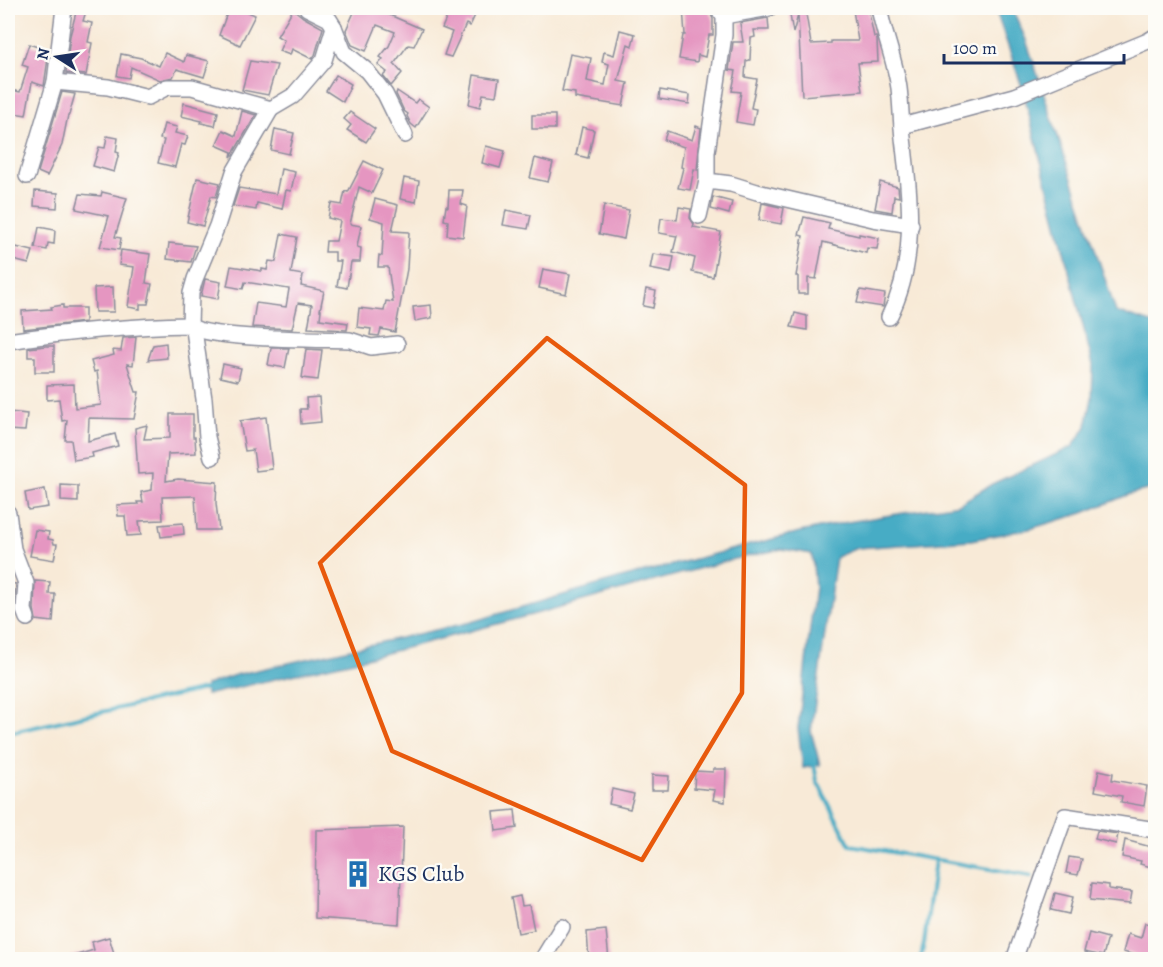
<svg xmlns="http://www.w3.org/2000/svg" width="1163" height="967" font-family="Alegreya,serif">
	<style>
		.water { fill: #46acc5; stroke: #306e92; stroke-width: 1.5 }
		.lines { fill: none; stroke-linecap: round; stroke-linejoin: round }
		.stream { stroke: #46acc5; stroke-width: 4 }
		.building { fill: #e596c1 }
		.minor-casing { stroke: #8a8c9a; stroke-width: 18 }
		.minor { stroke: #fff; stroke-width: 15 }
		.marked { fill: none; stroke: #e8590c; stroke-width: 4.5; stroke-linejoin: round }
		.labels { text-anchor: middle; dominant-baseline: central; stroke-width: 4.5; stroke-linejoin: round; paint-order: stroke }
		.poi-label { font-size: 22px; fill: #1b2f5e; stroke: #fdfcf7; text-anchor: start }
	</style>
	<rect width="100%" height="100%" fill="#fdfcf7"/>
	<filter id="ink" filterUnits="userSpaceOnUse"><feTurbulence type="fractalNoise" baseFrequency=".0167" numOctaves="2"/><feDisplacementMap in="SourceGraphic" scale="12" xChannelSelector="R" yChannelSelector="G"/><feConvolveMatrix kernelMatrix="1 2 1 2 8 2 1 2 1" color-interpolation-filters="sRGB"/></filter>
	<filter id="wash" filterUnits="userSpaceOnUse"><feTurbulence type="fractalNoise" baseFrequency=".008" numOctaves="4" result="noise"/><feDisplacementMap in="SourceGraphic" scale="24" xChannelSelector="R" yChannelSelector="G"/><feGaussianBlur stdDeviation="1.35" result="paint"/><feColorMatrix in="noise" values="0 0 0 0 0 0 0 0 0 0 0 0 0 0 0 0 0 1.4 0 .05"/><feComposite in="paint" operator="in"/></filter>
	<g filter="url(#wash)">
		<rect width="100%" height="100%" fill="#f8ead7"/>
		<path class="water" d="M995,8H1012L1026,40L1116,312L1155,324V488L1130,494L1083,513L1029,529L971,540L857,548L836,557L811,731L820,765L803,768L798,728L815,587L812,554L782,549L734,559L539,613L375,656L206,695V685L235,675L471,622L621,578L800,532L848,522L959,504L992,484L1072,447L1086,427L1092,398L1093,365L1022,87Z"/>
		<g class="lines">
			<g class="stream">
				<path d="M8,733L209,688"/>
				<path d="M814,764L817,781L850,845L1031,876"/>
				<path d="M920,960L924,944L935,860"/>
			</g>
		</g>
		<g id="blocks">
			<g class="building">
				<path d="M77,8H87L83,21L92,23L88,42L92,43L86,75L66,73L70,36Z"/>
				<path d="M229,8H239L255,15L240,45L219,35Z"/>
				<path d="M356,8H387L385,13L422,29L414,46L408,45L394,64L402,73L391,86L383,76L387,72L378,65L383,59L380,57L389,46L395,32L377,25L366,51L352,45L346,30Z"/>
				<path d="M455,8H474L473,11L476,13L470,26L466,24L451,57L444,55L452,32L442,28L449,12L453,14Z"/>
				<path d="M683,8H708L713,19V35H709L705,57L698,55L697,62L679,59L683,35H685Z"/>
				<path d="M805,8L811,44L831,43V41H858L853,10L868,8L874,37H876L877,40L878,62L858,63L862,91L802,96L798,15L793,33L789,9Z"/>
				<path d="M293,9L303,17L323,28L315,55L312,59L292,49L290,55L279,51L284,40L277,36Z"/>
				<path d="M768,18L769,30H754L755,37L751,38L750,60L746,61L745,77L757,79L751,108L756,109L753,125L736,122L741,92L732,91L736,71L729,70L733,42H743L740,23Z"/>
				<path d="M620,30L635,34L632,46L628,44L618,81L628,83L623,106L575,98V93L562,91L570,54L591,58L587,81L605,85L609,64L602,62L604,52L614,55Z"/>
				<path d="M29,44L49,51L44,86L32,82L26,115L8,112V105L10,90L20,92L28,67L22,65Z"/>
				<path d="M165,53L184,62L186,55L209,61L204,77L177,69L173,77L160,80L131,67L129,78L117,76L121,54L141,58L159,66Z"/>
				<path d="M250,61L277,65L268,95L242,90Z"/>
				<path d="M336,75L351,84L343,102L326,91Z"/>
				<path d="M474,75L499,79L496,96L483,94L480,107L469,104Z"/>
				<path d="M660,90L690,95L689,104L659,99Z"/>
				<path d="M397,91L415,103L418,99L429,107L416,128L411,124L407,116L408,114L404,111L396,94Z"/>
				<path d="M62,92L75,94L69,115H68L62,145L47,176L38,172Z"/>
				<path d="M184,103L218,112L215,126L201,123L202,121L181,116Z"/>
				<path d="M242,111L256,115L231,157L232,152L216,145L223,130L236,136Z"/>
				<path d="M350,112L375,129L366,142L347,130L351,125L344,119Z"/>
				<rect x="532" y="115" width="23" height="14"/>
				<path d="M164,124L177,127L175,133L188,136L185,145L181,144L175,167L158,163L164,140L160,139Z"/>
				<path d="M696,126L701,128L697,170L694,169L690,190L678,188L683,168L681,167L684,147L664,140L667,131L692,140Z"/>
				<path d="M582,127L594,130L588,158L576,155Z"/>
				<path d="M275,129L294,133L289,154L271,150Z"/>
				<path d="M107,136L118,138L116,152L119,153L114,172L93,166L99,147L105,148Z"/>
				<path d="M486,146L505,151L500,168L482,163Z"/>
				<path d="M535,158L553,163L548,182L530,178Z"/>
				<path d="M364,161L383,170L372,193L359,187L350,224L361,226L357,247L361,248L360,262H351L347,288L337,286L341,261H335V252H325L326,241H336L340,221L328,218L331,203L342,205L345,191L348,192Z"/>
				<path d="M281,169L295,172L291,191L286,190L282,209L257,203L256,210L233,206L239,188L276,194Z"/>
				<path d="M197,178L220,183L216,197L211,196L203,226L187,222Z"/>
				<path d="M404,178L419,181L416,202L400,199Z"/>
				<path d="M880,182L898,187L899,197L894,196L892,212L875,209Z"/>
				<path d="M449,190H463L461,204L467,206L463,237L447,235L448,221L444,220L446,206L448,207Z"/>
				<path d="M35,191L58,193L57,208L34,206Z"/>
				<path d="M102,192L127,198L115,237L121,238L119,250L100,247L109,216L76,209L80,194L101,196Z"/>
				<path d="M713,197L732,202L729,214L711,209Z"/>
				<path d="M375,199L398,205L392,231L409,232L407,269L395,332L381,329L379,336L370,335L371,329L357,327L359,308L384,311L386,301L393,302L388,267H378L379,255L382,256L384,222L370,218Z"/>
				<path d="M762,203L784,208L781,224L759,220Z"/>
				<path d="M604,205L629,210L624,239L599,234Z"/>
				<path d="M679,207L691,209L690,218L694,224L693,227L721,232L713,277L692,272L695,258L673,252L677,236L659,233L661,218L677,220Z"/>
				<path d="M506,210L531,215L528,229L503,225Z"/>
				<path d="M804,217L830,223L828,229L859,236V234L879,238L877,249L867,248L866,253L823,242L816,279L808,278V294H798V276H796L803,236L799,235Z"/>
				<path d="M39,227L55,230L54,244L48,243L47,250L35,248Z"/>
				<path d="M281,234L297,237L291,273L303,275L301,286L324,291L320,310H321L320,319L348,323L347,330L308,328L312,305L298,303L292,329L252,327L256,303L286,307L289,289L245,282L243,289L227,286L231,266L262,271V269L267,270L269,261L276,262Z"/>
				<path d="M169,243L196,246L191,262L167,259Z"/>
				<path d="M16,247L33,251L29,264L13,260Z"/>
				<path d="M121,250L150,254L146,283L152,284L148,304H140V309L128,307L134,267L119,265Z"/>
				<path d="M653,254L674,257L671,273L650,269Z"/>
				<path d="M543,269L570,274L566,294L539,288Z"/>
				<path d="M205,279L221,282L218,299L201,296Z"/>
				<path d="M113,287L114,312H95L94,288Z"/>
				<path d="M646,289L656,291L653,308L643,306Z"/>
				<path d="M860,290L885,294L883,307L857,303Z"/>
				<path d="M63,305V308H85V322L23,329L22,311L52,309L51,307Z"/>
				<path d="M431,305L432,318L415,321L413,307Z"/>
				<path d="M795,313L807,316V330L791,327Z"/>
				<path d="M136,337L133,365L127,364L136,392H139L134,419L89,418L88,441L115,434L118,446L92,453L93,457L74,460L71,440H65L67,420L62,421L59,399L47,400V385L74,384L75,408L101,405L97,371L94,372L91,361L114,355L113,350L121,351L123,338Z"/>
				<path d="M166,343L167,358L148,360L153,345Z"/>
				<path d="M46,346H54V372H35V357H28V348Z"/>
				<path d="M271,348H289L285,368L268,365Z"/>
				<path d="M306,349L322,350L318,380L302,378Z"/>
				<path d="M223,364L241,368L238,381L220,377Z"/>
				<path d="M319,397L321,422L301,424L300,409H307L306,398Z"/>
				<path d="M9,412L27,414L25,431L8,430Z"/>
				<path d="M170,414H193V437H195L196,453L168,454L166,481L178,479L217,482L216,503L219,530H197L195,496L162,497L163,520L139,521L141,535L127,536L125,516H118L117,505L138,504L137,502H143L141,492L152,490L153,473L138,474L135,428L147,425L144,439L170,438Z"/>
				<path d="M266,417L272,469L256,471L253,450L245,451L240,421Z"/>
				<path d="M61,485L78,486V502L61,501Z"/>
				<path d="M45,489L48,507L28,510L25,493Z"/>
				<path d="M183,523L184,534L161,537L159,525Z"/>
				<path d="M35,530L49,532L48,539L53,540L54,544H57L54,560L30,556Z"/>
				<path d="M35,581L50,582L49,594H55L53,622L36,620L34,609Z"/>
				<path d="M8,583L16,584L14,608L8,607Z"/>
				<path d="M713,769H726L725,802L713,800L715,790L694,788L695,771L713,772Z"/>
				<path d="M1099,770L1113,773L1112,780L1147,786L1144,806L1121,802L1122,796L1095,791Z"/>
				<path d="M652,775L669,776L668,790H652Z"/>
				<path d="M612,789L634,794L630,809L609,804Z"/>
				<path d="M515,810L517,828L496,831L494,812Z"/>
				<path d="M403,827L399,924L315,918L316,830Z"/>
				<path d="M1097,831L1118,834L1116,844L1095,839Z"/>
				<path d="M1125,840L1155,848V868L1140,864L1141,861L1122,857Z"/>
				<path d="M1069,857L1082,859L1078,875L1066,873Z"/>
				<path d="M1092,883L1109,885V889L1132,892L1130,904L1090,900Z"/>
				<path d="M1055,893L1073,897L1069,914L1051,910Z"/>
				<path d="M520,896L522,906L529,905L534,930L518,933L511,898Z"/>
				<path d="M1145,923L1155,925V960L1123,952L1128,934L1141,938Z"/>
				<path d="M606,930L609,960H589L587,932Z"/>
				<path d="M1089,933L1108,938L1103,956L1084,952Z"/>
				<path d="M109,937L116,960H70V957L94,950L92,942Z"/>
			</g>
		</g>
	</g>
	<g filter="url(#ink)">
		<use href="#blocks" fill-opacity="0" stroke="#8a8c9a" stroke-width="1.5"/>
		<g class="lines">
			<defs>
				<g id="minor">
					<path d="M64,8L55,82L108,87L148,97L167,87H192L271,109L293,96L324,60L334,27"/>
					<path d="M307,8L329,19L334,27L344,52L367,71L385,94L405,135"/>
					<path d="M717,8L724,16L769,8"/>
					<path d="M879,8C884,35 895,60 899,88C901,104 901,121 903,138C910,198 918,261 889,317"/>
					<path d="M724,16V35L707,152V181L731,184L757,192L873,219L911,225"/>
					<path d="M902,126L1014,96L1148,41L1156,36"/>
					<path d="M27,176L55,82"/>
					<path d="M699,216L707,181"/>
					<path d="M190,325L191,293L195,279L217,226L234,172L271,109"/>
					<path d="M194,330L204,399L207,437L212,457"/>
					<path d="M8,341C68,332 129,326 190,325C203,340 324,339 350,340L371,347L397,344"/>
					<path d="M8,513L13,549L26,583L24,610L27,618"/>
					<path d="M542,960L562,927"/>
					<path d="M1014,960L1065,816L1156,830"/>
				</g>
			</defs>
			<use href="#minor" class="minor-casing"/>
			<use href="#minor" class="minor"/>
		</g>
	</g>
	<path class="marked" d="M547,338L745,485L742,693L642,860L392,751L320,563Z"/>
	<defs>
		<symbol id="building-bare" viewBox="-9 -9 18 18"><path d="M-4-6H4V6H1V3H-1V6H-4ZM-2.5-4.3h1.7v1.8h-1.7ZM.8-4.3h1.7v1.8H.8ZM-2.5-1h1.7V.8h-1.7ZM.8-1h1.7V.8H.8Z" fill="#1f6fb2" stroke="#fdfcf7" stroke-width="2.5" paint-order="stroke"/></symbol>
	</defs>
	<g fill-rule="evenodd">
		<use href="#building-bare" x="339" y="855" width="38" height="38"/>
	</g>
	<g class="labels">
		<g class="poi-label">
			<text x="378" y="874">KGS Club</text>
		</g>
	</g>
	<rect width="1163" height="967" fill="none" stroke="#fdfcf7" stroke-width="30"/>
	<g transform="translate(57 57) rotate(282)" stroke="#fdfcf7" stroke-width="4.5" paint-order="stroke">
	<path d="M0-4.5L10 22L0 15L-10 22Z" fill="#1b2f5e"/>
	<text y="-9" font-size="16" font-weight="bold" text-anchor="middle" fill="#1b2f5e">N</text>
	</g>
	<path d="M944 54v9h180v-9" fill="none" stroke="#1b2f5e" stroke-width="3"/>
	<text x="953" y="54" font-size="18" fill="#1b2f5e" stroke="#fdfcf7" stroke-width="4.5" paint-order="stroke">100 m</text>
</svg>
